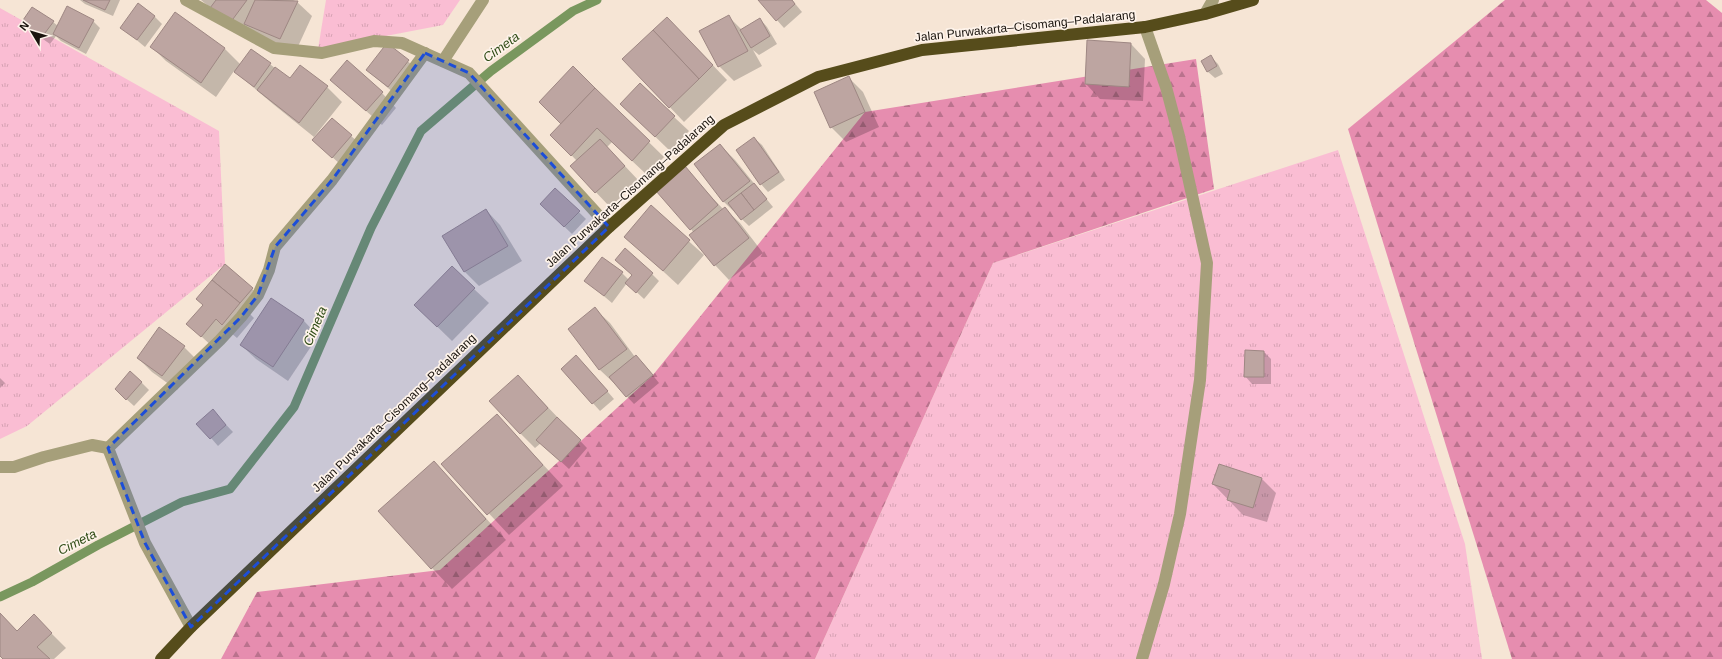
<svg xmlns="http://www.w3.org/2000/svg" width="1722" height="659" font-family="Arial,sans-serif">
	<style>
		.grass { fill: url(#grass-tufts) }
		.forest { fill: url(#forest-firs) }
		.shadow { fill: #0003 }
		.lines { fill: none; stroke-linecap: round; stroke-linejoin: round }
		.stream { stroke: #79975e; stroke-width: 9 }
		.building { fill: #bda5a1; stroke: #9e8783 }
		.minor { stroke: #a69f7a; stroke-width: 12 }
		.highway { stroke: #564c1b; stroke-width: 12 }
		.marked { fill: #1d4ed8; fill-opacity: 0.2; stroke: #1d4ed8; stroke-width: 3; stroke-dasharray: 8 5; stroke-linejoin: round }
		.labels { text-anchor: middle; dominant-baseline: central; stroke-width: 3.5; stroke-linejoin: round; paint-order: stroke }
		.street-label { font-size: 12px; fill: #1a140e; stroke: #fef3ea }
		.water-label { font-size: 13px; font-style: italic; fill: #2f4c16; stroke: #fef3ea }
	</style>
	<defs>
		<pattern id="grass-tufts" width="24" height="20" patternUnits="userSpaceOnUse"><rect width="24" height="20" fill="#fabdd3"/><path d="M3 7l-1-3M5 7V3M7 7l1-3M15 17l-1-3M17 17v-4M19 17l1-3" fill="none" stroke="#d6a2b4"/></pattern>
		<pattern id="forest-firs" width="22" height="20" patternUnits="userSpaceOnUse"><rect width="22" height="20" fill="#e68daf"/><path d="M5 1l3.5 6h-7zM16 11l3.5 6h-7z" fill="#ba728d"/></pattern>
	</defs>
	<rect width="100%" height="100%" fill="#f6e5d5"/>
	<g class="grass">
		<path d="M326,0H460L443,25L318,49Z"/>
		<path d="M0,8L219,131L225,264L27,426L0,439Z"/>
		<path d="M1338,150L1465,544L1482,659H815L993,263Z"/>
	</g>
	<g class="forest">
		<path d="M1505,0H1706L1722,13V659H1512L1348,129Z"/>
		<path d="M1196,59L1214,189L993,263L815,659H221L257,592L440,570L653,375L865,112Z"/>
	</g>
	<g class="shadow">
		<path d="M80,0H120L113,16L85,4Z"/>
		<path d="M201,0H293L297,2L312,16L295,53L213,10Z"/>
		<path d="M759,0H792L802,12L784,28Z"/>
		<path d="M175,13L225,49L241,65L252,50L290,80L327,87L342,102L314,137L273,104L234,71L216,97L166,61L152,47Z"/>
		<path d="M154,16L162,24L145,47L121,27Z"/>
		<path d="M729,17L742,30L760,19L767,27L777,44L759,55L753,50L762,66L734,81L719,66Z"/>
		<path d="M93,21L100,28L86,54L61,41L56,36L50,44L30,30L22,23L53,22L58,26Z"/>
		<path d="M682,33L727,80L684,122L624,59Z"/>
		<path d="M1088,42L1131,44L1145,59L1143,101L1100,99L1086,84Z"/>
		<path d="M387,45L416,68L395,94L367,70Z"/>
		<path d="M1211,57L1218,64L1223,74L1215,78L1207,71Z"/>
		<path d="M573,68L664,157L647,175L612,142L607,147L639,181L610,207L571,166L577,161L552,135L562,124Z"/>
		<path d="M848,77L863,92L879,127L846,142L831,127Z"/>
		<path d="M331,80L382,93L396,108L382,125Z"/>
		<path d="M674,117L689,131L670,151L636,118Z"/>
		<path d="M332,119L359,143L340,164L321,147Z"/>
		<path d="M754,138L762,145L785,180L768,192L761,184L738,150Z"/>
		<path d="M720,145L735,160L773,207L749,226L724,202L695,165Z"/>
		<path d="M684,168L724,210L725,209L740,223L763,253L729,280L715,265L691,229Z"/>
		<path d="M555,189L586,219L572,234L541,204Z"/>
		<path d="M651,207L704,255L678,285L625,236Z"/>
		<path d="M486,210L500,225L522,261L479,286L465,272L443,236Z"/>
		<path d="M225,265L260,296L244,308L254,318L237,338L231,333L216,350L188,324L204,305Z"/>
		<path d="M622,273L629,280L633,276L652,274L659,281L644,299L627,283L612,303L585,280Z"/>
		<path d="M474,289L489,303L452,341L415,305Z"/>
		<path d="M271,300L304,321L318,336L288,381L256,359L241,345Z"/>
		<path d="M595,309L610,323L635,357L643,363L659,383L634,404L615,384L600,370L569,329Z"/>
		<path d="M184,347L198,361L177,390L152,372L138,358Z"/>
		<path d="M1246,351L1264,352L1271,359V384H1252L1245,376Z"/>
		<path d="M583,363L614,399L600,411L562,369Z"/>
		<path d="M518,376L587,448L569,469L541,443L535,448L520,433Z"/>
		<path d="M0,378L5,383L0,388Z"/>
		<path d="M141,382L149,390L134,406L123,396Z"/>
		<path d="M213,411L233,432L218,446L211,438Z"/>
		<path d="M497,415L563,486L509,535L443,464Z"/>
		<path d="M434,462L506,540L452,589L432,568Z"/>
		<path d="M1262,479L1276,493L1267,522L1243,515L1213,484Z"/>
		<path d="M0,614L17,632L34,616L66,648L54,659H5L0,654Z"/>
	</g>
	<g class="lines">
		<path class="stream" d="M0,597L32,582L98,545L182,502L230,489L294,407L371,228L421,131L491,71L573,11L597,0"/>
	</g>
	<g class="building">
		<path d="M83,0H110L105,10Z"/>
		<path d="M216,0H247L230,23L210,8Z"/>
		<path d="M255,0L298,1L280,39L244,24Z"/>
		<path d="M758,0H792L795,4L776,21Z"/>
		<path d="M138,3L155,16L137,40L120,28Z"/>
		<path d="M67,6L94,20L79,48L53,34Z"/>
		<path d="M32,7L54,21L42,37L21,23Z"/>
		<path d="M175,12L225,48L201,83L150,47Z"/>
		<path d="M729,15L748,51L718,67L699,31Z"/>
		<path d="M667,17L713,65L699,79L653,30Z"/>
		<path d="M760,18L770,36L751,48L740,30Z"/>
		<path d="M653,30L699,79L669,108L622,59Z"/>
		<path d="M1087,40L1131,43L1129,87L1085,84Z"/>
		<path d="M387,43L409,60L388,87L366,70Z"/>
		<path d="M251,49L271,63L254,87L234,72Z"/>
		<path d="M1211,55L1217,66L1207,72L1201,61Z"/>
		<path d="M347,60L383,92L366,111L330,80Z"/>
		<path d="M300,65L328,86L299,123L257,90L275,67L290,78Z"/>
		<path d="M573,66L595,88L561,124L539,102Z"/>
		<path d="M849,76L865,112L830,128L814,92Z"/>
		<path d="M640,83L675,116L655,137L620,104Z"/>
		<path d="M595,88L650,141L632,161L597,128L571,156L550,135Z"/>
		<path d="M332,118L352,135L332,158L312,140Z"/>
		<path d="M754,137L779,172L760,185L736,150Z"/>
		<path d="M600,139L625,166L595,193L570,166Z"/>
		<path d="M720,144L750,181L723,202L694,164Z"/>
		<path d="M685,166L718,205L690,230L656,191Z"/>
		<path d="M754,183L767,199L754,210L741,193Z"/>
		<path d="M555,188L580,211L564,227L540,204Z"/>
		<path d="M741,193L754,210L741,220L728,203Z"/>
		<path d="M651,205L690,240L663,271L624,237Z"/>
		<path d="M725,207L749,238L714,266L689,235Z"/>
		<path d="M486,209L508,246L464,272L442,236Z"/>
		<path d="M625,248L653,273L636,293L625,283L632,275L615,260Z"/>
		<path d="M602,257L623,272L604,296L584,281Z"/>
		<path d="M225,264L253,288L240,303L212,280Z"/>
		<path d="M452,266L475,288L437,327L414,305Z"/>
		<path d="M212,280L240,303L222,325L216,319L201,337L186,324L203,305L196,299Z"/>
		<path d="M271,298L304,320L273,367L240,345Z"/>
		<path d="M595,307L627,349L599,370L568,329Z"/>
		<path d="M159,327L185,346L162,376L137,358Z"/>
		<path d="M1245,350L1264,351V377H1244Z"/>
		<path d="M576,355L608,391L592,404L561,369Z"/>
		<path d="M636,355L653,375L626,397L609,377Z"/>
		<path d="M130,371L142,382L126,400L115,389Z"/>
		<path d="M518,375L548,408L520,434L489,401Z"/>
		<path d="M213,409L226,425L210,439L196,424Z"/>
		<path d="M497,414L543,465L487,515L441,464Z"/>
		<path d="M557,417L581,440L561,462L536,440Z"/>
		<path d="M434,461L486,519L431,569L378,511Z"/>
		<path d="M1219,464L1262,478L1253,508L1227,500L1230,490L1212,484Z"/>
		<path d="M0,613L17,631L34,614L52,633L37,647L50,659H3L0,656Z"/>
	</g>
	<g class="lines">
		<g class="minor">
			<path d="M186,0L274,48L322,53L374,41L402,43L469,73L609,227"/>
			<path d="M1205,14L1213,0"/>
			<path d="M443,61L483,0"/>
			<path d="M0,467H14L44,457L92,445L108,448"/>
			<path d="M191,627L145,543L108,448L220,340L241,317L258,295L269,270L275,247L332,180L425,53"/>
			<path d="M1142,659L1164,584L1180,514L1200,380L1207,263L1179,136L1166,87L1145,27"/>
		</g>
		<path class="highway" d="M161,659L191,627L609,227L724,125L818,77L922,50L1145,27L1205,14L1253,0"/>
	</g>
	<path class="marked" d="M425,53L469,73L609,227L191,627L145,543L108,448L241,317L258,295L275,247L332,180Z"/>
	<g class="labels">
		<g class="street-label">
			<text transform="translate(1025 26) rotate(-6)">Jalan Purwakarta–Cisomang–Padalarang</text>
			<text transform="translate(630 191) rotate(-42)">Jalan Purwakarta–Cisomang–Padalarang</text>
			<text transform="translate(394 413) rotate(-44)">Jalan Purwakarta–Cisomang–Padalarang</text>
		</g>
		<g class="water-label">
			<text transform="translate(501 47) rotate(-36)">Cimeta</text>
			<text transform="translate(315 326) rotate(-67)">Cimeta</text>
			<text transform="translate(77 542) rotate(-27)">Cimeta</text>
		</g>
	</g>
	<g transform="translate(32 32) rotate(308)" stroke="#fef3ea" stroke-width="3" paint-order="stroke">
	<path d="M0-3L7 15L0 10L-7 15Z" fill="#1a140e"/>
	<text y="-6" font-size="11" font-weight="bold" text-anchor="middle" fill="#1a140e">N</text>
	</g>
</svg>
